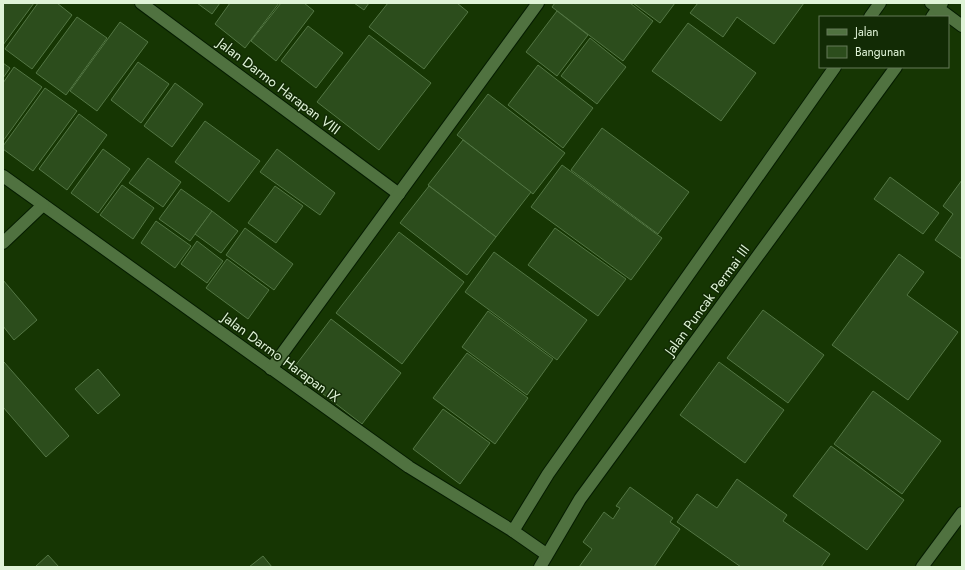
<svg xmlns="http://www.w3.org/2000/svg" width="965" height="570" font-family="Jost,sans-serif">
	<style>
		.building { fill: #2c4d1c; stroke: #537644 }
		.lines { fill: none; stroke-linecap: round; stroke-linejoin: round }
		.street-casing { stroke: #051c00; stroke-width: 14 }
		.secondary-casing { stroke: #051c00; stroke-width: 14 }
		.street { stroke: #507240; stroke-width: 12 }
		.secondary { stroke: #507240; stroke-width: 12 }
		.labels { text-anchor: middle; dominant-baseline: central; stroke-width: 3; stroke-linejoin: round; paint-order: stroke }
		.street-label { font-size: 14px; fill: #dff3d7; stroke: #122b05 }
	</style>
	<rect width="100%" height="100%" fill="#163603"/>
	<g class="building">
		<path d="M3,3H34L3,45Z"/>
		<path d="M38,3H57L72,15L32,69L5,49Z"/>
		<path d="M197,3H220L212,14Z"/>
		<path d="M230,3H279L245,48L215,24Z"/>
		<path d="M281,3H304L314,11L276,61L251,41Z"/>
		<path d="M354,3H369L364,10Z"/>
		<path d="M388,3H457L468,12L424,69L369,27Z"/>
		<path d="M555,3H630L653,21L623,61L552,7Z"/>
		<path d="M633,3H675L660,23Z"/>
		<path d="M698,3H804L774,44L737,17L723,37L690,13Z"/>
		<path d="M557,11L588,35L557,76L526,52Z"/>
		<path d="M77,17L107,38L66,95L36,73Z"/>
		<path d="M120,22L148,42L97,111L70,91Z"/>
		<path d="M688,23L756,73L721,121L652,71Z"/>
		<path d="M308,26L343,53L316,88L281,61Z"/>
		<path d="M369,35L431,83L379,150L317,102Z"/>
		<path d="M590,38L626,67L597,104L561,76Z"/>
		<path d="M138,62L169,84L141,123L111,100Z"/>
		<path d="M3,63L10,68L3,78Z"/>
		<path d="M538,65L593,108L563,148L508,105Z"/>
		<path d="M14,67L42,87L3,141V83Z"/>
		<path d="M175,83L203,104L172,147L144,126Z"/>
		<path d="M45,88L77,111L33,171L3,149V146Z"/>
		<path d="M488,94L565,153L533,194L457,135Z"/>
		<path d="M79,114L107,135L67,190L39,169Z"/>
		<path d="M205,121L260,161L229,202L175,162Z"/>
		<path d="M602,128L689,192L658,234L571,170Z"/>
		<path d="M463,140L531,192L496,237L428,185Z"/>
		<path d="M103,149L130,169L98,213L71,193Z"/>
		<path d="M277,149L335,193L320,215L260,172Z"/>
		<path d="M148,158L181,182L163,207L129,183Z"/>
		<path d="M562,165L662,238L631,280L531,207Z"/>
		<path d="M890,177L939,213L923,234L874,199Z"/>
		<path d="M962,180V259L935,240L953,214L943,206Z"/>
		<path d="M122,185L154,208L133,239L100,215Z"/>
		<path d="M275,186L303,206L276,243L248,223Z"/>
		<path d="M429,186L496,237L467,275L400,223Z"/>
		<path d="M181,189L212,211L190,241L159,219Z"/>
		<path d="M212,211L238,231L221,253L195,234Z"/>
		<path d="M156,221L191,246L175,268L141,243Z"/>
		<path d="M245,228L293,264L274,290L226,255Z"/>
		<path d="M555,228L626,279L598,316L528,265Z"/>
		<path d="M399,232L464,282L402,364L336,313Z"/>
		<path d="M197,241L223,261L207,283L181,264Z"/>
		<path d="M494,252L587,320L557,360L465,292Z"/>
		<path d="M899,254L924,272L907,295L958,332L908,400L832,345Z"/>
		<path d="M227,259L269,290L248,319L206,288Z"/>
		<path d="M3,280L37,320L14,340L3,326Z"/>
		<path d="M763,310L824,355L788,403L727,358Z"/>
		<path d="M488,311L553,359L527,395L462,347Z"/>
		<path d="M331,319L401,373L362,424L292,370Z"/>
		<path d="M467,353L528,398L495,444L433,398Z"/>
		<path d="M4,362L69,436L46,457L3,407V363Z"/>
		<path d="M719,362L784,410L745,463L680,415Z"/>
		<path d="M98,369L120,395L98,414L75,389Z"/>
		<path d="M873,391L941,441L902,494L834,444Z"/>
		<path d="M443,409L490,443L460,484L413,449Z"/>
		<path d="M831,446L904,500L867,550L793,496Z"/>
		<path d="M737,479L787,515L783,521L830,554L821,567H741L677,522L697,494L717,508Z"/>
		<path d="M630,487L673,518L670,522L680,529L654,567H579L592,549L583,542L604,512L613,519L620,508L616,506Z"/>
		<path d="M48,555L59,567H35Z"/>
		<path d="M263,556L272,567H249Z"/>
	</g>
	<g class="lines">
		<defs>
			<g id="street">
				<path d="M141,3L399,194"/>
				<path d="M870,17L880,3"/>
				<path d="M932,17L942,3"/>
				<path d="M3,176L409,467L513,531L546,554"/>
				<path d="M3,243L43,205"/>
				<path d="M271,369L538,3"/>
				<path d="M513,531L548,474L835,67"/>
				<path d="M540,567L580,499L896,67"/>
				<path d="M922,567L962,513"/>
			</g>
			<path id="secondary" d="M931,3L962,26"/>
		</defs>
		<use href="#street" class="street-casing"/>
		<use href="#secondary" class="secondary-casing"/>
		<use href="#street" class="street"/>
		<use href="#secondary" class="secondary"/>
	</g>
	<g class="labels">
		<g class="street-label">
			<text transform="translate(279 86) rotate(37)">Jalan Darmo Harapan VIII</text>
			<text transform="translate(707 300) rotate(-54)">Jalan Puncak Permai III</text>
			<text transform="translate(281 357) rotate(36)">Jalan Darmo Harapan IX</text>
		</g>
	</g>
	<rect width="965" height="570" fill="none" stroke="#dff3d7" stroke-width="8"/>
	<rect x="819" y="16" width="130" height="52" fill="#122b05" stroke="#647b59"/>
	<rect x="827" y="29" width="20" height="6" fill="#507240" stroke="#647b59"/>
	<text x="855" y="36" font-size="12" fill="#dff3d7">Jalan</text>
	<rect x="827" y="46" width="20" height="12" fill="#2c4d1c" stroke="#647b59"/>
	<text x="855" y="56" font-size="12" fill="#dff3d7">Bangunan</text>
</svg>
